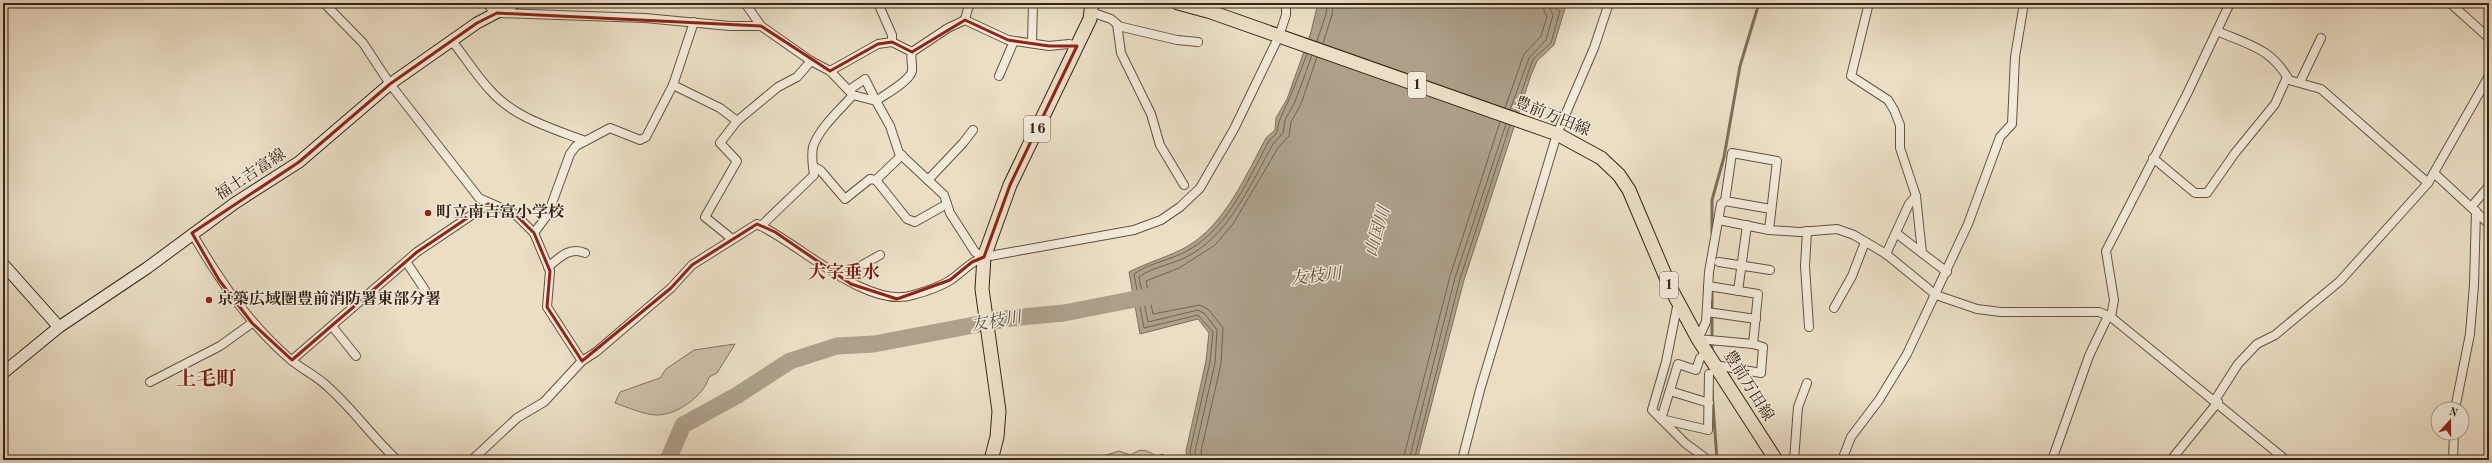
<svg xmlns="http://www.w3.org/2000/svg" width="2492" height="463" font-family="'Old Standard TT','Noto Serif JP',serif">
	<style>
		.green { fill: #ccbea8; stroke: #817160 }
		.water { fill: #ad9f8a; stroke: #7d6e5c }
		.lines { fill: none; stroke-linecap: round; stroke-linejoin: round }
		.shore { stroke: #726251; stroke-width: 1 }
		.stream { stroke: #7d6e5c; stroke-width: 3 }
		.river { stroke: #ad9f8a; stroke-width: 17 }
		.street-casing { stroke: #635243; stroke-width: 10 }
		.secondary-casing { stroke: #362418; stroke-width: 13 }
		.primary-casing { stroke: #362418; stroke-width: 15 }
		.street { stroke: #f2ead9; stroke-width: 8 }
		.secondary { stroke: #f2ead9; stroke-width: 11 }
		.primary { stroke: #ebdec5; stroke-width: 13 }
		.marked { fill: none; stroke: #8f2418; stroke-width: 3; stroke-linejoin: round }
		.poi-dot { fill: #8f2418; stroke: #f2ead9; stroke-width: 1.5 }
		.labels { text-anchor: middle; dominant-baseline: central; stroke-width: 3; stroke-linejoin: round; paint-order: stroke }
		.shield { fill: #f2ead9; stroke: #6e5f52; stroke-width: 1 }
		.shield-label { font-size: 15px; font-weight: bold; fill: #362418 }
		.street-label { font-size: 16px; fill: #362418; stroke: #f2ead9 }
		.poi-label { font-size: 16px; font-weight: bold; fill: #362418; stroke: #f2ead9; text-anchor: start }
		.water-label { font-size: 17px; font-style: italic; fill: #604f40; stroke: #f2ead9 }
		.quarter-label { font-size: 18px; font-weight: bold; fill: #7a1f14; stroke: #f2ead9 }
		.district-label { font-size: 20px; font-weight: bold; fill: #7a1f14; stroke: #f2ead9 }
	</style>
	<rect width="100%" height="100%" fill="#ebdec5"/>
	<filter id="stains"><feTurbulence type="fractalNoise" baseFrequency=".005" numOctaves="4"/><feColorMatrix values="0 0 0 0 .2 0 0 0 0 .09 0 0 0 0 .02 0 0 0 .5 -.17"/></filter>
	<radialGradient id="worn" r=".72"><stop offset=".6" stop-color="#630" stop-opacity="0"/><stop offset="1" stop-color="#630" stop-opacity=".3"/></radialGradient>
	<g class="green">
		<path d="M735,344L717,373L709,377C704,396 677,415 657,415C644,415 627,407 615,403L620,392L660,378L666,369L694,350Z"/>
		<path d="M1140,450L1147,451L1157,456L1163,454L1167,460H1090L1119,451L1130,455Z"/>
	</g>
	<path class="water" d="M1318,3H1551L1565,8L1554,45L1537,61L1531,75L1464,280L1417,460H1187L1186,451L1206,361L1209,333L1198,319L1140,334L1129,272C1148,262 1169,257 1188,246C1225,224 1246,175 1266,138L1275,130L1276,118L1287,99L1311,32Z"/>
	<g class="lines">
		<g class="shore">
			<path d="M1317,41L1326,14L1327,3"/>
			<path d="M1323,43L1332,15L1333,3"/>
			<path d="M1505,108L1524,54L1541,36L1547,17L1541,3"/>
			<path d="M1510,110L1529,58L1546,40L1553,15L1547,3"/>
			<path d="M1515,111L1533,59L1551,43L1560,11L1553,7L1552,3"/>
			<path d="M1191,460L1190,451L1210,362L1213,332L1198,315L1144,328L1134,274C1150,262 1174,260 1192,248C1229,225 1249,178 1269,141C1282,129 1275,129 1281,117C1291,96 1299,75 1307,54"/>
			<path d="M1196,460L1195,451L1215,363L1217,330L1205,314L1198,310L1148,322L1139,277C1153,266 1178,264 1195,252C1232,228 1252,182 1273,144L1283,133L1285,120L1295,102L1312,55"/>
			<path d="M1202,460L1201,451L1221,364L1223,328L1209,310L1200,305L1153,314L1146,281L1179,268L1215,245L1233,224L1278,148L1289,136L1291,122L1301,104L1317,57"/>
			<path d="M1403,460L1450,276L1500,122"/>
			<path d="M1409,460L1455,278L1506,124"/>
			<path d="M1414,460L1460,279L1510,125"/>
		</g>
		<g class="stream">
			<path d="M1712,233V200L1724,157L1740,66L1759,3"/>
			<path d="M1712,351V287"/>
			<path d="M1712,391L1717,460"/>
		</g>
		<path class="river" d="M668,460L683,425L736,396L790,361L809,355L837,346L874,344L1011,318L1064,313L1156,295"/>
		<defs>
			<g id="street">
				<path d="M324,3L363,43L390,84L479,198L515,214L534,233L550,271L547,307L582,361"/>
				<path d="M487,3L495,14"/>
				<path d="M745,3L761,26L811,61L830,71L853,95L876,101L890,126L899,153L944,195L950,213L975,252L984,257"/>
				<path d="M878,3L892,35V42"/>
				<path d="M1869,3L1851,76L1888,100L1894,110L1900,125V148L1916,196L1922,253L1947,272"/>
				<path d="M2450,3L2489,38"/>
				<path d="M1091,12L1111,19L1117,24L1121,53L1151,114L1160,145L1184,185"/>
				<path d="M497,13L645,18L730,26H761"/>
				<path d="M965,20L968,8L972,3"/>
				<path d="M1118,26L1177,40L1198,42"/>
				<path d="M2217,31C2249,45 2271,48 2289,80L2321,89L2428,183"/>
				<path d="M452,41C465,57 476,75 490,90C514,118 552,128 585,141"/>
				<path d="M1032,43L1033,3"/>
				<path d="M830,71L878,44L892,42L912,52L948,28L965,20L1008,40L1049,46L1069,44L1077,46"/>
				<path d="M999,76L1014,41"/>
				<path d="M2300,82L2321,38"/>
				<path d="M673,85L720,108L737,121L778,87L797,77L811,61"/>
				<path d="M849,90L865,79L876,101C884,95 910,81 912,71C913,64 910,59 912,52"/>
				<path d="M2153,158L2195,193H2207L2235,153L2275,104L2287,77"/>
				<path d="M813,166L821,171L845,199L870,179L876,180L902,155"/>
				<path d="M2434,173L2489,224"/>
				<path d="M876,180L907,219L915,222L947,204"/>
				<path d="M928,180L963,143L973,130"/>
				<path d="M1725,201L1771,209"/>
				<path d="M2472,206L2489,186"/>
				<path d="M1719,220L1769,230L1800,232L1837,229L1854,235L1886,254L1936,295L1977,309L2001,312H2099L2111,317L2286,460"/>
				<path d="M761,226L814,175C813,166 811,157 813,147C819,128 840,110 853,95"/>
				<path d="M1807,231L1805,266L1809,327"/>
				<path d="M192,233C220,281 249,324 291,360C303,370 317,376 328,387C353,409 372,437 397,460"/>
				<path d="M534,233L548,214L570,154L576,146L610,128L640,140L646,137L673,85L694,22"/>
				<path d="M1896,233L1922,253"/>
				<path d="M731,238L705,217L737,161L720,143L737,121"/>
				<path d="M1886,254L1909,204L1916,196"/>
				<path d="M1719,262L1770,270"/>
				<path d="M407,263L425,290"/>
				<path d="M548,267C559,258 570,246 585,253"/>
				<path d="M841,277L880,255"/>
				<path d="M1708,286L1758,294L1753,344L1763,347L1761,373L1715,365"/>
				<path d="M1738,291L1747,225"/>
				<path d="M1678,302L1666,362L1652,410L1685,443L1708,460"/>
				<path d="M1834,308L1852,276L1865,242"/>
				<path d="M1707,312L1756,319"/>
				<path d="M2111,317L2114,300L2106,251L2187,94L2230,3"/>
				<path d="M332,326L356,356"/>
				<path d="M1753,344L1698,339L1706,322L1709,272L1721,204L1725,201L1732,153L1777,161L1769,230"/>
				<path d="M1707,353L1700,358L1696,370L1678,364L1661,419L1708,430L1709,374"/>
				<path d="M292,360L417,252L488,204"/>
				<path d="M150,382L220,346L252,323"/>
				<path d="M1670,391L1709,403"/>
				<path d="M2215,400L2238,364L2257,344L2275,335L2340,281L2428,183L2489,76"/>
				<path d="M2455,409L2470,334L2474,285L2476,211"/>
				<path d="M472,460L517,418L544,402L582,361L596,352L671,288L692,265L757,224C799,243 867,310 913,295C924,292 939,287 949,281C962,273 969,262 984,257L1134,230L1161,220L1180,207L1200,188L1234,129L1279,36L1286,15V3"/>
				<path d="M1462,460L1480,390L1557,134L1594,48L1609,3"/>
				<path d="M1794,460L1798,407L1807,383"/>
				<path d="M1842,460L1851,437L1879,400L1907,354L1968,224L2000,137L2012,124L2015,57L2024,3"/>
				<path d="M2052,460L2089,356L2108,316"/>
				<path d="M2171,460L2218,402"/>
				<path d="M2453,460L2454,433"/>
			</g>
			<g id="secondary">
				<path d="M3,264L59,327"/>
				<path d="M3,373L59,327L147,268L235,203L299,162L390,84L477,23L515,3"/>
			</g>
			<g id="primary">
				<path d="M1178,3L1211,12L1557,134L1601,158L1619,175L1629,190L1671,289L1698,339L1776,460"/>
				<path d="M991,460L997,437L999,411L982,289L984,257L1010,185L1090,19L1092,3"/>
			</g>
		</defs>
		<use href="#street" class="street-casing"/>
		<use href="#secondary" class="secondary-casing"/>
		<use href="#primary" class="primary-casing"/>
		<use href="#street" class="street"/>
		<use href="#secondary" class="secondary"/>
		<use href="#primary" class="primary"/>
	</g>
	<path class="marked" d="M497,13L761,26L830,71L878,44L892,42L912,52L965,20L1008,40L1049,46H1077L1010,185L984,257L972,262L950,280L897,299L851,284L775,232L757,224L692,265L671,288L582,361L547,307L550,271L534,233L515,214L488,204L417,252L292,360L252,323L219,280L192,233L299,162L390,84L477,23Z"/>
	<g class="poi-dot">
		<circle cx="428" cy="213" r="4"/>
		<circle cx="209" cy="300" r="4"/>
	</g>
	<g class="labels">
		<g class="shield">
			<rect x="1408" y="72" width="18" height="26" rx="3"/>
			<rect x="1024" y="116" width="26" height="26" rx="3"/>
			<rect x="1660" y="272" width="18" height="26" rx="3"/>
		</g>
		<g class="shield-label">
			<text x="1417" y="85">1</text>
			<text x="1037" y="129">16</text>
			<text x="1669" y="285">1</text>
		</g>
		<g class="street-label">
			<text transform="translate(1552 117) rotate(22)">豊前万田線</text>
			<text transform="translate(251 175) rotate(-33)">福土吉富線</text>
			<text transform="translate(1748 386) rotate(58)">豊前万田線</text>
		</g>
		<g class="poi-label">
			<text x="436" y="213">町立南吉富小学校</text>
			<text x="217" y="300">京築広域圏豊前消防署東部分署</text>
		</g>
		<g class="water-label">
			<text transform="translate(1378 232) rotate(-74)">山国川</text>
			<text transform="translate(1316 277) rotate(-6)">友枝川</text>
			<text transform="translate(996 322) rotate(-10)">友枝川</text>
		</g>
		<g class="quarter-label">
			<text x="844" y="273">大字垂水</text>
		</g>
		<g class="district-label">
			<text x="206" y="380">上毛町</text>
		</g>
	</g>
	<rect width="2492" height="463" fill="none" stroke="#ebdec5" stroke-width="16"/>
	<rect x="4" y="4" width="2484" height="455" fill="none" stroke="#362418" stroke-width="2"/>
	<rect x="8" y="8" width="2476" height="447" fill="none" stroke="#362418"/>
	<g transform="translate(2450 421) rotate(21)"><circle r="19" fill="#f2ead9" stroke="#a79b8c"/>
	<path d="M0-3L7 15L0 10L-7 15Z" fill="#8f2418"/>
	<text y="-6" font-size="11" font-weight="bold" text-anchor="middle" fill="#362418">N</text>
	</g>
	<rect width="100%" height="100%" filter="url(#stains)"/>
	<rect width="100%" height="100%" fill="url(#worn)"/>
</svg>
